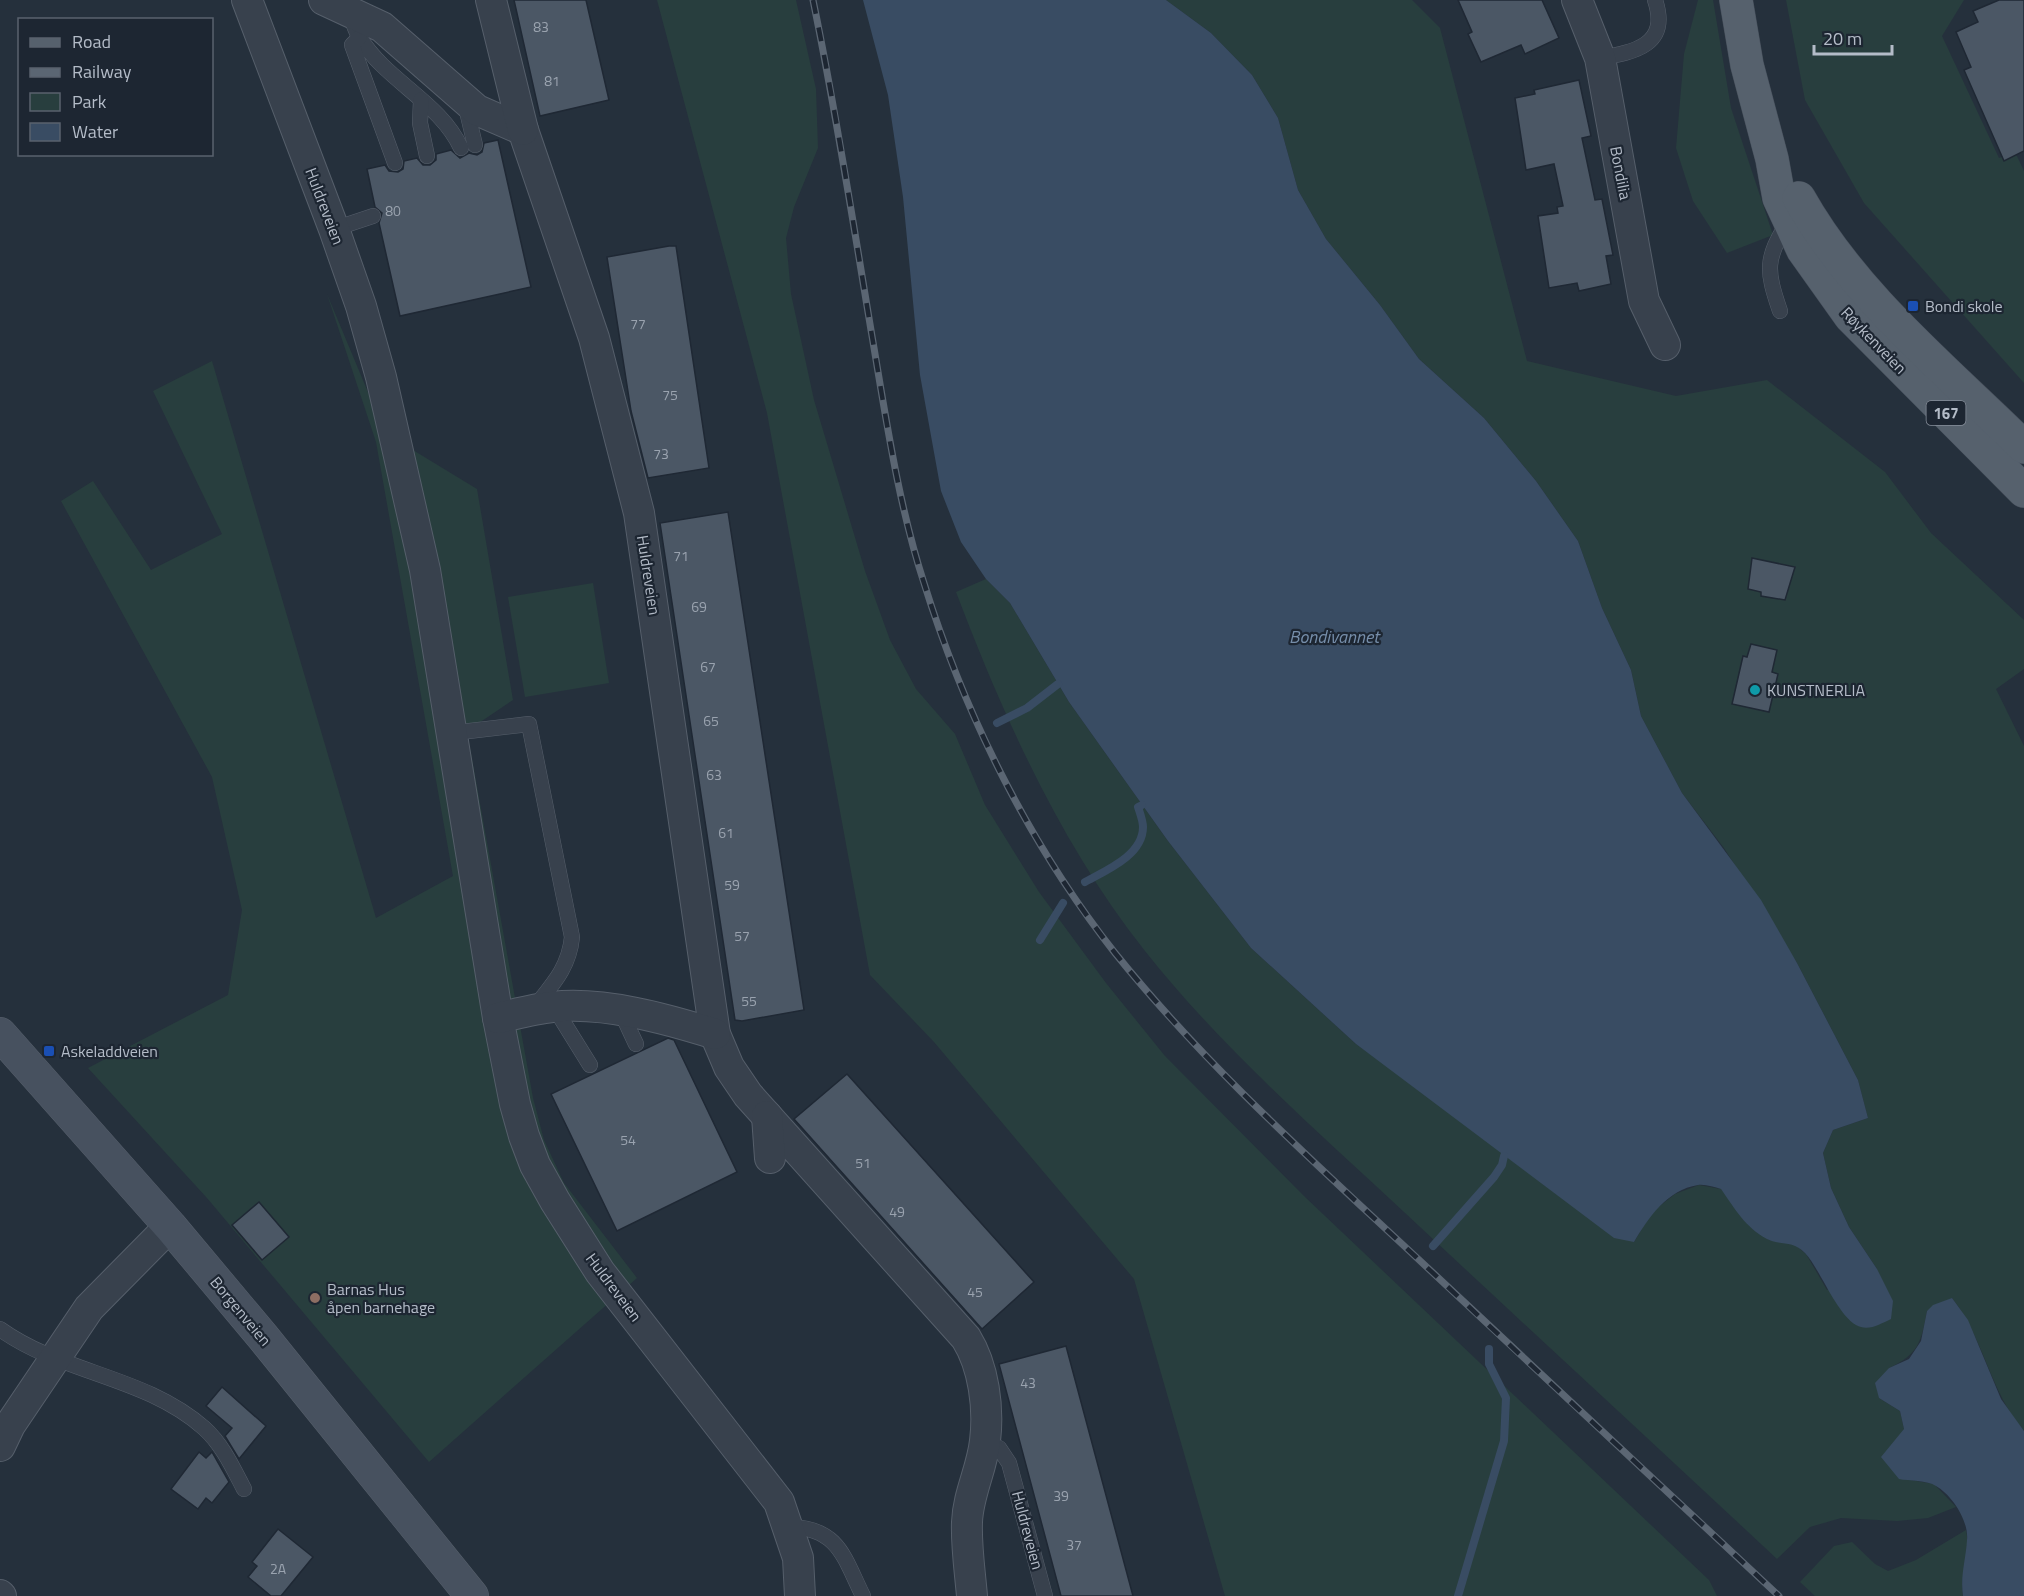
<svg xmlns="http://www.w3.org/2000/svg" width="2024" height="1596" font-family="'Titillium Web',sans-serif">
	<style>
		.green { fill: #283e3e }
		.water { fill: #394c63 }
		.lines { fill: none; stroke-linecap: round; stroke-linejoin: round }
		.stream { stroke: #394c63; stroke-width: 8 }
		.building { fill: #4b5765; stroke: #1f2834; stroke-width: 1.5 }
		.lane-casing { stroke: #565f6b; stroke-width: 16 }
		.street-casing { stroke: #565f6b; stroke-width: 32 }
		.secondary-casing { stroke: #565f6b; stroke-width: 34 }
		.primary-casing { stroke: #444d59; stroke-width: 34 }
		.lane { stroke: #38414d; stroke-width: 15 }
		.street { stroke: #38414d; stroke-width: 30 }
		.secondary { stroke: #47515f; stroke-width: 33 }
		.primary { stroke: #56616d; stroke-width: 33 }
		.rail-casing { stroke: #5b6673; stroke-width: 7 }
		.rail { stroke: #1d2632; stroke-width: 4.5; stroke-dasharray: 14; stroke-linecap: butt }
		.transit-dot { fill: #1a4fb4; stroke: #1d2632; stroke-width: 2 }
		.culture-dot { fill: #0f9aa8; stroke: #1d2632; stroke-width: 2 }
		.education-dot { fill: #8d6e63; stroke: #1d2632; stroke-width: 2 }
		.labels { text-anchor: middle; dominant-baseline: central; stroke-width: 4.5; stroke-linejoin: round; paint-order: stroke }
		.number-label { font-size: 14px; fill: #9aa3af }
		.shield { fill: #1d2632; stroke: #878f9b; stroke-width: 1.5 }
		.shield-label { font-size: 15px; font-weight: bold; fill: #b4bcc8 }
		.street-label { font-size: 16px; fill: #b4bcc8; stroke: #1d2632 }
		.poi-label { font-size: 16px; fill: #b4bcc8; stroke: #1d2632; text-anchor: start }
		.water-label { font-size: 18px; font-style: italic; fill: #768eaa; stroke: #1d2632 }
	</style>
	<rect width="100%" height="100%" fill="#25303c"/>
	<g class="green">
		<path d="M657,0H796L816,89L818,148L794,207L786,238L791,294L814,400L865,571L890,640L916,689L955,734L985,805L1039,892L1106,983L1165,1056L1305,1197L1709,1580L1717,1596H1225L1134,1279L934,1042L870,975L767,413Z"/>
		<path d="M1166,0H1412L1440,28L1527,361L1676,396L1767,380L1885,472L1931,533L2024,620V669L1996,689L2024,746V1431C1990,1392 1984,1338 1952,1298L1927,1311C1921,1342 1919,1354 1889,1368L1879,1398L1900,1411L1904,1429L1899,1478L1934,1484L1956,1507L1928,1518L1897,1521L1841,1518L1810,1527L1777,1559C1653,1443 1528,1328 1404,1212C1314,1128 1221,1047 1145,951C1061,845 1004,718 956,592L986,579L1010,603L1069,702L1168,841L1251,948L1356,1044L1634,1242L1652,1212L1675,1194L1699,1185L1721,1189L1769,1240L1793,1243L1806,1254L1827,1290L1877,1269L1849,1227L1831,1188L1823,1153L1833,1130L1868,1118L1858,1080L1797,963L1724,848L1682,793L1641,716L1631,670L1602,608L1578,541L1536,481L1484,418L1419,359L1380,305L1326,239L1298,190L1278,118L1252,75L1211,33Z"/>
		<path d="M1698,0H1713L1731,108L1773,235L1727,253L1693,201L1676,148L1684,54Z"/>
		<path d="M1786,0H1964L1942,36L1999,158L2015,152L2024,171V383L1864,203L1805,100Z"/>
		<path d="M327,294L385,433L477,489L513,700L467,731L533,1098L544,1140L564,1183L637,1278L429,1462L207,1198L88,1068L228,995L242,910L212,777L61,501L93,481L151,570L222,534L153,391L212,361L376,918L453,876L376,442Z"/>
		<path d="M593,583L609,683L525,697L508,597Z"/>
		<path d="M1966,1530C1971,1551 1960,1574 1963,1596H1815L1800,1582L1834,1546L1852,1542L1875,1564L1888,1571L1916,1560Z"/>
	</g>
	<g class="water">
		<path d="M863,0H1166L1211,33L1252,75L1278,118L1298,190L1326,239L1380,305L1419,359L1484,418L1536,481L1578,541L1602,608L1631,670L1641,716L1682,793L1761,900L1797,963L1858,1080L1868,1118L1833,1130L1823,1153L1831,1188L1849,1227L1877,1269L1893,1301L1891,1319C1880,1324 1868,1332 1856,1325C1836,1313 1820,1269 1805,1253C1793,1240 1781,1246 1767,1239C1745,1227 1735,1209 1721,1189C1714,1187 1705,1184 1698,1185C1667,1190 1649,1217 1634,1242L1614,1238L1356,1044L1251,948L1168,841L1069,702L1010,603L986,579L961,542L941,491L920,375L903,197L888,95Z"/>
		<path d="M1952,1298L1968,1320L2001,1399L2024,1431V1596H1963C1960,1576 1966,1559 1967,1540C1969,1521 1952,1495 1936,1486C1927,1480 1909,1481 1899,1479L1881,1457L1904,1429L1900,1411L1879,1398L1875,1383L1889,1368L1909,1359L1921,1341L1927,1311L1933,1305Z"/>
	</g>
	<g class="lines">
		<g class="stream">
			<path d="M997,723L1027,708L1058,684"/>
			<path d="M1085,882C1107,870 1143,855 1143,827C1143,821 1140,813 1138,807L1142,805"/>
			<path d="M1040,940L1063,903"/>
			<path d="M1433,1246L1494,1177L1502,1165L1504,1156"/>
			<path d="M1458,1596L1504,1441L1506,1398L1489,1364V1349"/>
		</g>
	</g>
	<g class="building">
		<path d="M514,0H586L609,100L540,116Z"/>
		<path d="M1458,0H1542L1559,38L1525,54L1521,45L1481,62L1468,34L1472,32Z"/>
		<path d="M1999,0H2024V151L2004,161L1964,70L1971,67L1956,32L1978,22L1973,11Z"/>
		<path d="M1579,80L1591,136L1582,138L1595,200L1602,199L1613,255L1606,256L1611,284L1579,291L1577,283L1549,288L1538,216L1558,213L1557,207L1563,206L1554,164L1526,170L1515,98L1535,94L1534,90Z"/>
		<path d="M498,140L531,287L400,316L379,223L382,213L375,207L367,169L385,165L389,171L398,172L403,169L404,161L417,158L423,165H430L436,160V154L451,150L460,158L469,153L477,155L482,152L484,143Z"/>
		<path d="M669,246H676L709,468L648,478L631,411L607,257Z"/>
		<path d="M728,512L804,1010L742,1021L735,1020L660,523Z"/>
		<path d="M1752,558L1795,567L1785,600L1761,596V592L1748,589Z"/>
		<path d="M1751,644L1777,650L1772,672L1778,674L1769,712L1732,704L1743,656L1747,657Z"/>
		<path d="M668,1038L674,1040L737,1172L617,1231L551,1094Z"/>
		<path d="M847,1074L1034,1282L982,1329L794,1119Z"/>
		<path d="M259,1202L289,1237L262,1260L232,1225Z"/>
		<path d="M1066,1346L1133,1596H1061L999,1364Z"/>
		<path d="M222,1387L266,1426L239,1459L225,1436L232,1428L206,1406Z"/>
		<path d="M199,1452L206,1458L212,1452L229,1482L212,1503L206,1498L198,1509L171,1489Z"/>
		<path d="M278,1529L313,1557L281,1596H271L248,1577L257,1566L252,1562Z"/>
	</g>
	<g class="lines">
		<defs>
			<g id="lane">
				<path d="M349,12C353,21 355,31 360,38C386,81 440,102 461,148"/>
				<path d="M359,38L352,45L395,163"/>
				<path d="M1600,58C1635,52 1670,45 1655,0"/>
				<path d="M421,100L420,123L427,156"/>
				<path d="M465,103L475,145"/>
				<path d="M334,229L373,216"/>
				<path d="M1780,311C1766,270 1765,259 1788,222"/>
				<path d="M452,733L529,724L572,937C569,968 552,985 533,1009"/>
				<path d="M554,1007L590,1065"/>
				<path d="M621,1012L636,1044"/>
				<path d="M0,1329C63,1374 145,1376 204,1428C222,1444 233,1468 244,1489"/>
				<path d="M985,1442L999,1448L1009,1463L1045,1596"/>
				<path d="M790,1527C839,1528 844,1558 863,1596"/>
			</g>
			<g id="street">
				<path d="M247,0L334,229L361,306L381,377L425,570L498,1018L515,1104L524,1136L535,1165L555,1201L600,1272L779,1502L798,1558L800,1596"/>
				<path d="M324,0L382,27L477,110L523,130L594,338L639,513L715,1034L729,1067L748,1095L966,1338C984,1367 989,1408 985,1441C982,1469 968,1494 967,1522C966,1546 970,1572 972,1596"/>
				<path d="M491,0L523,130"/>
				<path d="M1577,0L1600,58L1644,301L1665,345"/>
				<path d="M498,1018C516,1014 534,1009 552,1007C603,1001 667,1019 715,1034"/>
				<path d="M767,1116L770,1158"/>
				<path d="M0,1446L10,1425L89,1308L170,1226"/>
				<path d="M0,1595L1,1596"/>
			</g>
			<path id="secondary" d="M0,1034L170,1226L263,1337L472,1596"/>
			<g id="primary">
				<path d="M1736,0L1747,65L1772,159L1779,198L1803,250L1850,316L2024,491"/>
				<path d="M1799,198C1854,296 1945,369 2024,447"/>
			</g>
		</defs>
		<use href="#lane" class="lane-casing"/>
		<use href="#street" class="street-casing"/>
		<use href="#secondary" class="secondary-casing"/>
		<use href="#primary" class="primary-casing"/>
		<use href="#lane" class="lane"/>
		<use href="#street" class="street"/>
		<use href="#secondary" class="secondary"/>
		<use href="#primary" class="primary"/>
		<defs>
			<path id="rail" d="M813,0C836,111 853,223 872,336C886,418 898,503 924,583C965,715 1029,844 1115,953C1205,1065 1312,1160 1416,1257C1537,1371 1658,1483 1779,1596"/>
		</defs>
		<use href="#rail" class="rail-casing"/>
		<use href="#rail" class="rail"/>
	</g>
	<g class="transit-dot">
		<rect x="1907" y="300" width="12" height="12" rx="3"/>
		<rect x="43" y="1045" width="12" height="12" rx="3"/>
	</g>
	<circle class="culture-dot" cx="1755" cy="690" r="6"/>
	<circle class="education-dot" cx="315" cy="1298" r="6"/>
	<g class="labels">
		<g class="number-label">
			<text x="541" y="26">83</text>
			<text x="552" y="80">81</text>
			<text x="393" y="210">80</text>
			<text x="638" y="323">77</text>
			<text x="670" y="394">75</text>
			<text x="661" y="453">73</text>
			<text x="681" y="555">71</text>
			<text x="699" y="606">69</text>
			<text x="708" y="666">67</text>
			<text x="711" y="720">65</text>
			<text x="714" y="774">63</text>
			<text x="726" y="832">61</text>
			<text x="732" y="884">59</text>
			<text x="742" y="935">57</text>
			<text x="749" y="1000">55</text>
			<text x="628" y="1139">54</text>
			<text x="863" y="1162">51</text>
			<text x="897" y="1211">49</text>
			<text x="975" y="1291">45</text>
			<text x="1028" y="1382">43</text>
			<text x="1061" y="1495">39</text>
			<text x="1074" y="1544">37</text>
			<text x="278" y="1568">2A</text>
		</g>
		<rect class="shield" x="1926.5" y="401" width="39" height="24" rx="4.5"/>
		<g class="shield-label">
			<text x="1946" y="413">167</text>
		</g>
		<g class="street-label">
			<text transform="translate(1621 173) rotate(79)">Bondilia</text>
			<text transform="translate(325 206) rotate(69)">Huldreveien</text>
			<text transform="translate(1874 340) rotate(46)">Røykenveien</text>
			<text transform="translate(649 575) rotate(81)">Huldreveien</text>
			<text transform="translate(614 1287) rotate(53)">Huldreveien</text>
			<text transform="translate(241 1311) rotate(50)">Borgenveien</text>
			<text transform="translate(1028 1530) rotate(75)">Huldreveien</text>
		</g>
		<g class="poi-label">
			<text x="1925" y="306">Bondi skole</text>
			<text x="1767" y="690">KUNSTNERLIA</text>
			<text x="61" y="1051">Askeladdveien</text>
			<text x="327" y="1289">Barnas Hus<tspan x="327" dy="18">åpen barnehage</tspan></text>
		</g>
		<g class="water-label">
			<text x="1334" y="636">Bondivannet</text>
		</g>
	</g>
	<rect x="18" y="18" width="195" height="138" fill="#1d2632" stroke="#59626e" stroke-width="1.5"/>
	<rect x="30" y="38" width="30" height="9" fill="#56616d" stroke="#59626e" stroke-width="1.5"/>
	<text x="72" y="48" font-size="18" fill="#b4bcc8">Road</text>
	<rect x="30" y="68" width="30" height="9" fill="#5b6673" stroke="#59626e" stroke-width="1.5"/>
	<text x="72" y="78" font-size="18" fill="#b4bcc8">Railway</text>
	<rect x="30" y="93" width="30" height="18" fill="#283e3e" stroke="#59626e" stroke-width="1.5"/>
	<text x="72" y="108" font-size="18" fill="#b4bcc8">Park</text>
	<rect x="30" y="123" width="30" height="18" fill="#394c63" stroke="#59626e" stroke-width="1.5"/>
	<text x="72" y="138" font-size="18" fill="#b4bcc8">Water</text>
	<path d="M1814 45v9h78v-9" fill="none" stroke="#b4bcc8" stroke-width="3"/>
	<text x="1823" y="45" font-size="18" fill="#b4bcc8" stroke="#1d2632" stroke-width="4.5" paint-order="stroke">20 m</text>
</svg>
